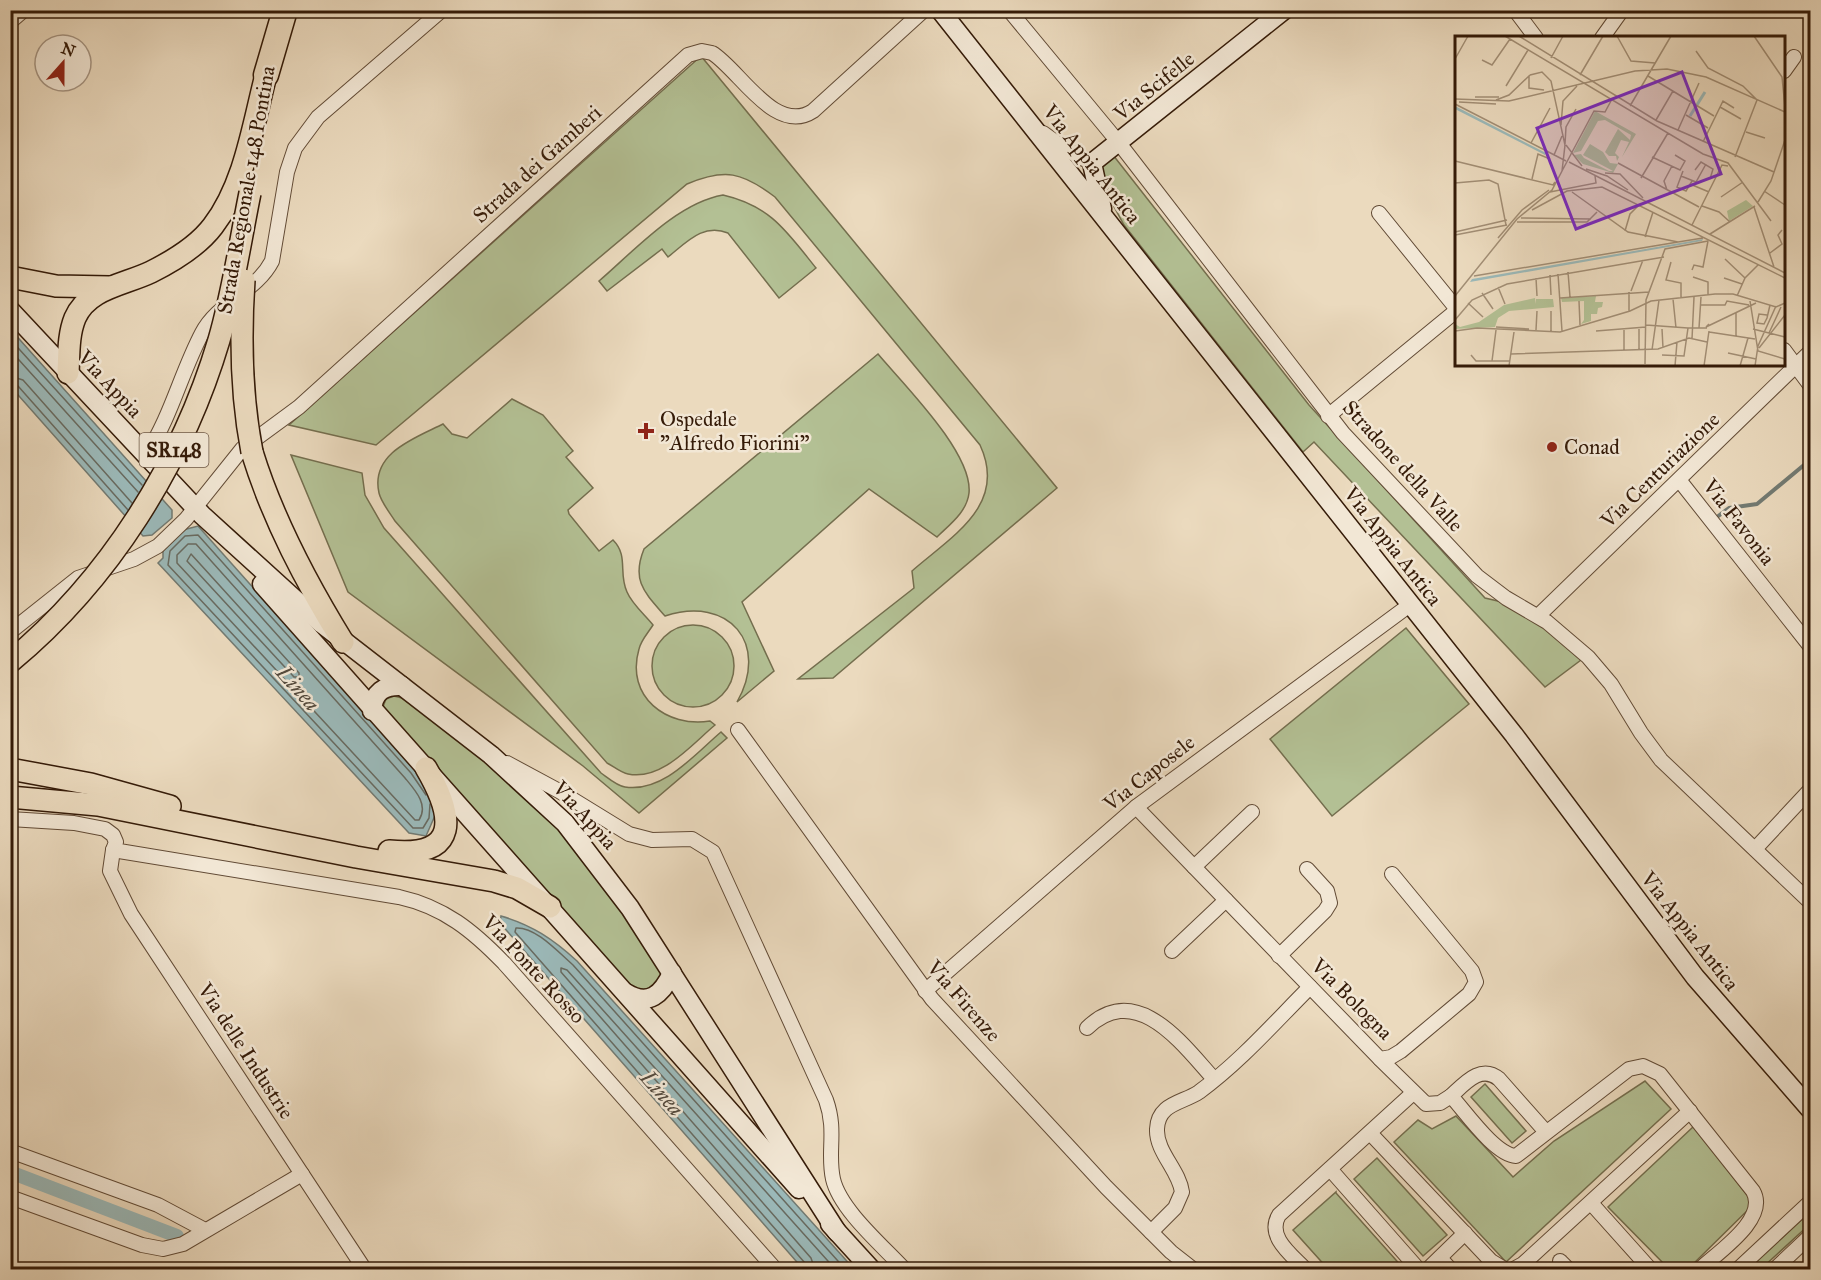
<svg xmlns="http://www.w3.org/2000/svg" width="1821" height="1280" font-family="'IM FELL Great Primer',serif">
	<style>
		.green { fill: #b3c094; stroke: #746e4e; stroke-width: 1.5 }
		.water { fill: #9bb9b9; stroke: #727a72; stroke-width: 1.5 }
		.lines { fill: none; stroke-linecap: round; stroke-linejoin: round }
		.shore { stroke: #686a60; stroke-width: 1.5 }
		.stream { stroke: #727a72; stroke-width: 4 }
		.canal { stroke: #9bb9b9; stroke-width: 14 }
		.street-casing { stroke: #624b36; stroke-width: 16 }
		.secondary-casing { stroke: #351b08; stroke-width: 21 }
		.primary-casing { stroke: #351b08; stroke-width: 24 }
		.highway-casing { stroke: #351b08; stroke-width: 27 }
		.street { stroke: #f2e7d5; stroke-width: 14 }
		.secondary { stroke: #f2e7d5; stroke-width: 18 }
		.primary { stroke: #ebdabe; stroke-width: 21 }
		.highway { stroke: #ebdabe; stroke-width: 24 }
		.primary-bridge-casing { stroke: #351b08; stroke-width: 24; stroke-linecap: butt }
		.primary-bridge { stroke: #ebdabe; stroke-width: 21 }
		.poi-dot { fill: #8f2418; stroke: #f2e7d5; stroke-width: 2 }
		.labels { text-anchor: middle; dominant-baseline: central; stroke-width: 5; stroke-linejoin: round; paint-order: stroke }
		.shield { fill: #f2e7d5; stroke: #6e5846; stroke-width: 1.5 }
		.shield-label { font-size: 20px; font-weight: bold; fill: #351b08 }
		.street-label { font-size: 21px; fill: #351b08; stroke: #f2e7d5 }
		.poi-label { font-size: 21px; fill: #351b08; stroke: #f2e7d5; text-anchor: start }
		.water-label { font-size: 22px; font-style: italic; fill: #544a3d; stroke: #f2e7d5 }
		.inset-river { fill: none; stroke: #9bb9b9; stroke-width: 3 }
		.inset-road { fill: none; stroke: #a28e75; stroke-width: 1.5 }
		.view { fill: #7b2cbf; fill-opacity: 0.15; stroke: #7b2cbf; stroke-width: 3 }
		.inset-edge { fill: none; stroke: #351b08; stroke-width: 3 }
	</style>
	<rect width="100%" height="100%" fill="#ebdabe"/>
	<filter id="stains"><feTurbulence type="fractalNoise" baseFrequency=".00333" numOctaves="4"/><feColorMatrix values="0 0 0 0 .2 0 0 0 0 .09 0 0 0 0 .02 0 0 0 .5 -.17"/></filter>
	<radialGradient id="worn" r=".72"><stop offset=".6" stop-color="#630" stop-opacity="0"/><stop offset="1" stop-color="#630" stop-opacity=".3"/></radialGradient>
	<g class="green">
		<path d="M701,56L1057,488L833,678L798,679L914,588L912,571C952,536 1008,505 980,445L775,197C742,172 725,168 687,184L376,445L289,425Z"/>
		<path d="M1113,155L1309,405L1464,575L1485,598L1502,602L1535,620L1581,660L1545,687L1314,442L1303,452L1124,225L1098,177V166Z"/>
		<path d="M723,195C771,206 787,232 816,268L779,298L728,233C703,223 687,242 668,257L662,249L607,291L599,281C634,251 677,203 723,195Z"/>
		<path d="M878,354C904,385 973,453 969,493C967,512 949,525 937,537L869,489L742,602L774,671L737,702C770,644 729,595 665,616C645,593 631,581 644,549Z"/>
		<path d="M512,399L543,415L573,451L566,457L593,488L568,510L569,514L599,551L613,540C629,556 618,573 627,592C632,604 645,615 653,625C648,633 641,640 639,649C625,697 667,728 710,721L715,725C692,744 662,781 628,774C621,773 613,766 607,763L395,521C390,513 381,502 379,493C370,453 415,438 443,424L452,434L467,438Z"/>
		<path d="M291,455L362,473L365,495L384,528L601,773C608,778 617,786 625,787C663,793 695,754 721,732L727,738L639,813L583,766L348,592Z"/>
		<circle cx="693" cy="666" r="41"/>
		<path d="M1406,628L1469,704L1332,816L1270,739Z"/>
		<path d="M394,696L402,698L479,755L555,822L623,908L662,974L652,990L633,991L381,712L386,699Z"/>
		<path d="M1645,1081L1671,1109L1506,1262L1394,1142L1418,1120L1432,1129L1456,1116L1513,1177L1554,1141Z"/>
		<path d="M1485,1084L1526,1131L1512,1143L1471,1097Z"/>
		<path d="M1694,1126L1754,1204L1687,1270L1669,1269L1608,1207Z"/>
		<path d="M1377,1158L1447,1235L1423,1256L1354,1179Z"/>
		<path d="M1336,1192V1193L1404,1269H1328L1293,1230Z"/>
		<path d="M1810,1212V1224L1761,1269H1748Z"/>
	</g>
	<g class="water">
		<path d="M12,331L172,510V518L152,535L143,536L11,387Z"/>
		<path d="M198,526L415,769L437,811L426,836L409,833L158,563L163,558V549L183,530Z"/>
		<path d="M501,916C532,925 553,939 577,961L854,1269H803L500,923Z"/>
	</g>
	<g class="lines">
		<g class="shore">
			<path d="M10,339L142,485"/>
			<path d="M10,350L138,492"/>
			<path d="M10,376L23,380L132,503"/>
			<path d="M10,383L18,386L128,510"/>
			<path d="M188,544H196L405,778C415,790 429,805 419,820H415L177,563V555Z"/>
			<path d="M191,554L299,673V677H294L187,561Z"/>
			<path d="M426,795L411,773L198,535L185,536L170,551L168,565L413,828H423L429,818L430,804"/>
			<path d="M807,1270L805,1263L515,932L516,928C536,927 558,952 573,965L846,1270"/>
			<path d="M815,1270L811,1258L561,972V968L567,970L836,1270"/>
		</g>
		<path class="stream" d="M1717,517L1729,508L1757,504L1810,460"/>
		<path class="canal" d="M10,1172L177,1236"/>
		<defs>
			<g id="street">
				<path d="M1009,10L1119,143L1343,433L1477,576L1506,598L1547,622L1588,657L1611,684L1641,733L1661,760L1810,902"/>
				<path d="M1515,10L1536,38"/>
				<path d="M10,22L24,10"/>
				<path d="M1602,38L1622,10"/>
				<path d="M1784,71L1794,57"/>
				<path d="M1043,133L1068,151L1092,163"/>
				<path d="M1379,213L1456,308"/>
				<path d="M1784,350L1810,385"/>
				<path d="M1328,416L1456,311"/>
				<path d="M146,455C171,417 181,373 202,333C218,302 256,292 272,261L287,172L295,148L318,117L442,10"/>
				<path d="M1680,481L1810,646"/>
				<path d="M1538,616L1810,352"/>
				<path d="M10,632L78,578L134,559L158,546L186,519L242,449L299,407L688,55L702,51L712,53C739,69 775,136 813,111L924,10"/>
				<path d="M738,730L932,999L1106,1187L1171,1252L1194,1270"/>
				<path d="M507,763L559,791L629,834L652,840L692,839L713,852L826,1100C837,1131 827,1152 833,1179C840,1210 883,1246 905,1270"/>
				<path d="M1136,807L1380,1059L1391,1057L1401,1051L1469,994L1476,982L1472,971L1392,874"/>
				<path d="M10,819L74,823L105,829L113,835L116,842L113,850L399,897C444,907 473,931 504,963L776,1270"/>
				<path d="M1755,849L1810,790"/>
				<path d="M113,850L110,871L131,914L365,1270"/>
				<path d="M1194,867L1252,812"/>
				<path d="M1172,951L1226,900"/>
				<path d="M1279,956L1325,911L1330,903L1327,891L1307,869"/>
				<path d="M925,991L1136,807L1411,604"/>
				<path d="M1087,1028C1137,980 1183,1045 1214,1079"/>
				<path d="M1380,1059L1426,1104L1440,1103L1451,1096"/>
				<path d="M1546,1132L1499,1079C1481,1064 1465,1083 1451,1096C1465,1111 1495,1155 1516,1156L1629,1069L1643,1066L1660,1074L1753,1191C1769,1219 1718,1252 1699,1270"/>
				<path d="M1370,1133L1491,1261L1506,1270"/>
				<path d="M10,1151L158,1205L205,1230"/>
				<path d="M1330,1169L1419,1270"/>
				<path d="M10,1197L142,1245L163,1249L183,1244L302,1174"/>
				<path d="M1591,1203L1651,1270"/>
				<path d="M1151,1232L1175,1208L1182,1192C1179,1170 1156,1152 1157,1129C1158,1103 1183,1103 1199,1092C1240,1062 1274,1023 1310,987"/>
				<path d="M1440,1258L1451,1270"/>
				<path d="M1560,1261L1569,1270"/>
				<path d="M1306,1270C1292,1255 1266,1237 1279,1215L1413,1093"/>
				<path d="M1427,1270L1465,1233"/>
				<path d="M1512,1270L1523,1264L1690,1111"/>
				<path d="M1737,1270L1810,1202"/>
				<path d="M1774,1270L1810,1236"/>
			</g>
			<g id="secondary">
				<path d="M940,10L1514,735L1695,977L1810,1109"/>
				<path d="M1102,209L1092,163L1284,10"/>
				<path d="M10,310L202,515L322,624L491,755L565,823L630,908L837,1232"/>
				<path d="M262,584L799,1189"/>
				<path d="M372,711C373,692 384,685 402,686"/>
				<path d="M626,993C649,1007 662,994 672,973"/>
				<path d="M830,1224L872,1270"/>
			</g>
			<g id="primary">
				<path d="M10,277L56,286L110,287"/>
				<path d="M68,373C69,355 68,335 75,318C88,288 124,285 151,272C173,261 198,246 213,226C245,184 253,125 266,75"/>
				<path d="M252,452C273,520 306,582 343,642"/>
				<path d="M10,769L91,784L170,806"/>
				<path d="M10,797L98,805L356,857L494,881L517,888L550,907"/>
				<path d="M389,851C461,858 454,816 426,768"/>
			</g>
			<path id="highway" d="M266,75L285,10"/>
		</defs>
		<use href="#street" class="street-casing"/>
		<use href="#secondary" class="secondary-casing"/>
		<use href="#primary" class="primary-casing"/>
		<use href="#highway" class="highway-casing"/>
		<use href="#street" class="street"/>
		<use href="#secondary" class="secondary"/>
		<use href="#primary" class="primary"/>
		<use href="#highway" class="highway"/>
		<defs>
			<g id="primary-bridge">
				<path d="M244,280C240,339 241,395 252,452"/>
				<path d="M10,662C109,580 182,464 219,340C233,292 240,242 250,193"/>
			</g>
		</defs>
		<use href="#primary-bridge" class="primary-bridge-casing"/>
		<use href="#primary-bridge" class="primary-bridge"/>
	</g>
	<g class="poi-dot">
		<path d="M643 422h6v6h6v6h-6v6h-6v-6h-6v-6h6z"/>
		<circle cx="1552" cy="447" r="6"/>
	</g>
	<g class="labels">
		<rect class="shield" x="139.5" y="433" width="69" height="34" rx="4.5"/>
		<g class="shield-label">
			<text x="174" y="450">SR148</text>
		</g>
		<g class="street-label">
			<text transform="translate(1154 86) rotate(-39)">Via Scifelle</text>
			<text transform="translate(537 164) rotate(-42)">Strada dei Gamberi</text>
			<text transform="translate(1092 164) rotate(52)">Via Appia Antica</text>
			<text transform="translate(246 190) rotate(-80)">Strada Regionale 148 Pontina</text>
			<text transform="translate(110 384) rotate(47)">Via Appia</text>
			<text transform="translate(1403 466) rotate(48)">Stradone della Valle</text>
			<text transform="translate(1660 470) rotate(-44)">Via Centuriazione</text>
			<text transform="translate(1739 522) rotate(52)">Via Favonia</text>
			<text transform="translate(1393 546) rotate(52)">Via Appia Antica</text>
			<text transform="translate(1149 773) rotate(-38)">Via Caposele</text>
			<text transform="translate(585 815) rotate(48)">Via Appia</text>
			<text transform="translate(1690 931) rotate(52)">Via Appia Antica</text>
			<text transform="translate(534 969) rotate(47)">Via Ponte Rosso</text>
			<text transform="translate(1352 999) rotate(45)">Via Bologna</text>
			<text transform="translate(964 1001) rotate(49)">Via Firenze</text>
			<text transform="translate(246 1051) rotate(57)">Via delle Industrie</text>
		</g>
		<g class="poi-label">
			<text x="660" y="419">Ospedale<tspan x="660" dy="24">"Alfredo Fiorini"</tspan></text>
			<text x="1564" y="447">Conad</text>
		</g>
		<g class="water-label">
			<text transform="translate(298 688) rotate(48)">Linea</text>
			<text transform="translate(662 1093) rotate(48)">Linea</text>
		</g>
	</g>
	<g transform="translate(1455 36)">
		<rect width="330" height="330" fill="#ebdabe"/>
		<path d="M140,75L181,98L167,121L174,106L166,104L160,117L164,121L162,125L161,120H154L150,116L163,93L175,104L176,99L150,84L143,85L126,115L118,117ZM135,108L148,116L155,127L163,128L158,137L128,128L119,119L126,118L129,122L154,135H158L128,119ZM291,164L298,170L274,185L272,175ZM141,260L140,266H148L147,271L143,272L142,278H136V285L126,288L129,284V265L107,266L106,262ZM80,262L81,268V263H98L99,271L54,275L43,282L40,291L0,293V288L5,291L24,286L49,269Z" fill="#b3c094"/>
		<path d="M0,70L91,117L90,119L0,73ZM248,203L247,205L15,246L17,243Z" fill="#9bb9b9"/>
		<path class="inset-river" d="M235,80L250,56"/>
		<path class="inset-road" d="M50,0L248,118L273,127L316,185M64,0L202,85L319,136M162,0L176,25L200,27M299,0L327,41L330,71M241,15L253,32L288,50L302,64L280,121M96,22L108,0M0,23L13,0M27,24L37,29L55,3M125,39L148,0M74,40V52L89,54M193,40L259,80M51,50L73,14M20,61H44M0,63L54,65L180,35L212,33L251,41L330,76M41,64L54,59L75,39M4,66L41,68M0,68L111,125M175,70L216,0M265,71L286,83M231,79L253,92M201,84L218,55M106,89L108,65L122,50M223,94L244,47M291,96L310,102M248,106L268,65L279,72M76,107L95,72M110,108L111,91L121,73M111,109L127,130M99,119L107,100M197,121L225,134L230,125L220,119M0,125L98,149L100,146M114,126L330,237M163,127L244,171M131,133L152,140L173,154M240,134L246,126L258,133L255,143M107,135L139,75L150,76L157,63M228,135L222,151L231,155L237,145M150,137L165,138L188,162M226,140L241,146L251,128M186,142L213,97M77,143L83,118L95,123M0,147L34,144L43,148L51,189M235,148L254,156M212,154L209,145L217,130M309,155L330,169M95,156L141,147L140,140M117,156L173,196L223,206L248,202M266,161L288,146M303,166L316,145L330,104M247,170L264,176L275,186M299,171L319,231M77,174L112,155L147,151L330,242M66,182L136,183M62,186H132L142,176M237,189L267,129L273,130M170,195L175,178L184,169M0,196L52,184M255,198L300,170M0,199L52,189M190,201L198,176M43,202L67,174L94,154M315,217L327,208L323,199L327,194M270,223L290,242M216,226L211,244L226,247V262M237,234L239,229L248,231L253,205M113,236L115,261M103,238L107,295M95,239L96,259M19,240L223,206M238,241L253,246V259M81,242L82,260M269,242L287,248M43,251L50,268M176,255L188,224M174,256V276M27,257L38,273M0,260L62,183L97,154L107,135L110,109L96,45L87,36L75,39M282,260L290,242L303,229M105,262L194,256M218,263L221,292M124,265L125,289M295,265L303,315L330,323M13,267L28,281M246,269H270L272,265L294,269M281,276V300M312,279L304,278L302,287L309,288L312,282L315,269M0,284L17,264L52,248L209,221M254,288L251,291L301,267M191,289L233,292M41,291L74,293M244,292L246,261M184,293V314M207,293L208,312M298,293L330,301M81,294L82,275M169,294V315M0,295L22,292L105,296L175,275L196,265L260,258H278L321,271L330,267M141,295L191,291M96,296V275M254,296L300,303M314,297L326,271M237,303L239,261M304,312L330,279M197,314L204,264M273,317L301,323M56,318L203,313L234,302L252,306M16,319L21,325H55M207,319L229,320L233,292H252M37,325L41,294M190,328L191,264L210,213L253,205M54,330L59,296M220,330L222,306M249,330L254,295M285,330L293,302M300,330L303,310L321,270"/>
		<path class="view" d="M227,36L266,138L121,193L82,92Z"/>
		<rect width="330" height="330" class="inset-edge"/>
	</g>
	<rect width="1821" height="1280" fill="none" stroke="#ebdabe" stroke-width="36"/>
	<rect x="12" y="12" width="1797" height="1256" fill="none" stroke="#351b08" stroke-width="3"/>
	<rect x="18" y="18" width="1785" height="1244" fill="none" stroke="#351b08" stroke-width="1.5"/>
	<g transform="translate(63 63) rotate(21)"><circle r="28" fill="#f2e7d5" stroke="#a69583" stroke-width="1.5"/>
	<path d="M0-4.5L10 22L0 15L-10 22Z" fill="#8f2418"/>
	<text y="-9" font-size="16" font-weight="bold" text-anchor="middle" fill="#351b08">N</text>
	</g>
	<rect width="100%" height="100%" filter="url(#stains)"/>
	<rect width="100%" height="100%" fill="url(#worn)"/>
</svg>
